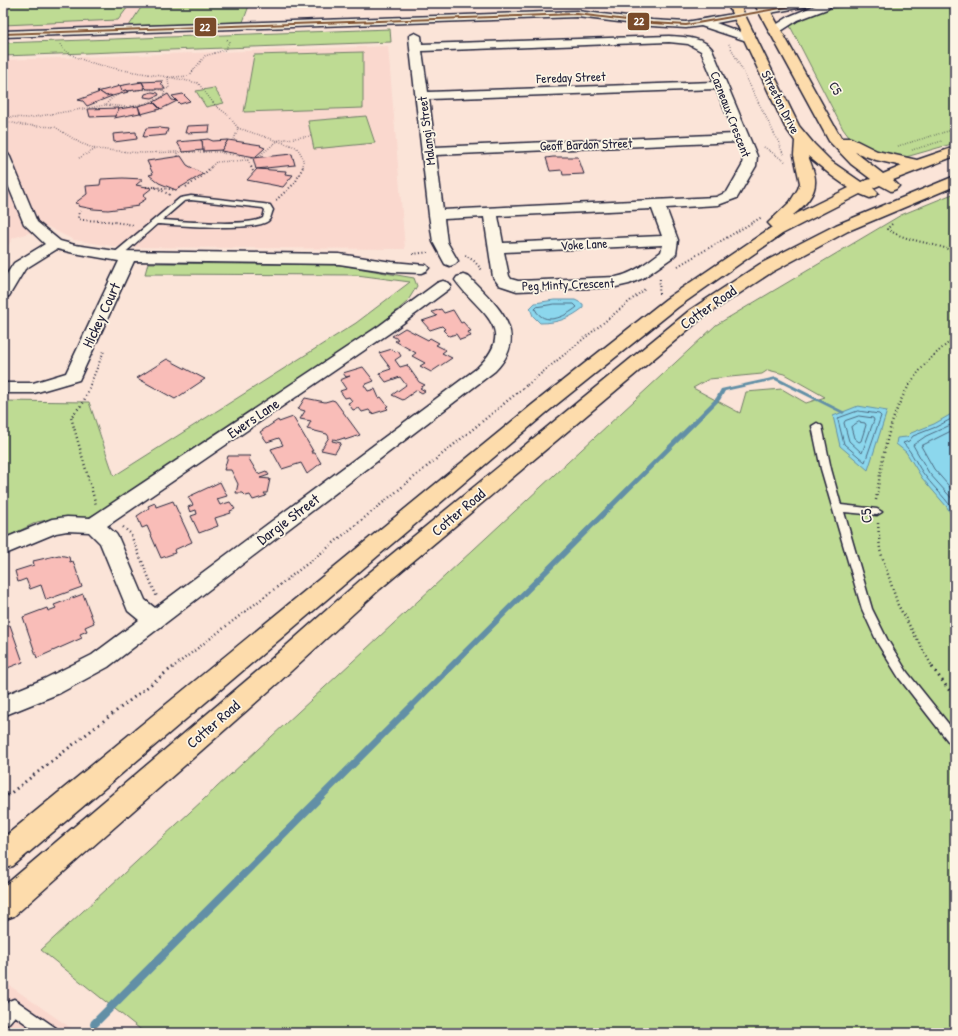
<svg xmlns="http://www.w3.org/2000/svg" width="958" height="1036" font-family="'Patrick Hand',sans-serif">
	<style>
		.built { fill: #fad8ce }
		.green { fill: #bedb93; stroke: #707e67; fill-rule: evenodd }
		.water { fill: #8cd7ed; stroke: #628fa6 }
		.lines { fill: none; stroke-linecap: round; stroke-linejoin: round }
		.shore { stroke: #4c6a82; stroke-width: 1 }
		.stream { fill: #628fa6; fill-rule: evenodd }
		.building { fill: #f9bdb8; stroke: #22223b }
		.service-casing { stroke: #22223b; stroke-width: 3 }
		.minor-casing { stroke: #22223b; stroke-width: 3 }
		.secondary-casing { stroke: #22223b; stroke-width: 3 }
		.primary-casing { stroke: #22223b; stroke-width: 3 }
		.path-far3 { stroke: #22223b; stroke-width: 1.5; stroke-dasharray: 0.5 2; stroke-linecap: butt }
		.path-far2 { stroke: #22223b; stroke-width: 2; stroke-dasharray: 1 2.5; stroke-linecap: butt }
		.path-far1 { stroke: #22223b; stroke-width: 2.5; stroke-dasharray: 1 3; stroke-linecap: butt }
		.path { stroke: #22223b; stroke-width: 3; stroke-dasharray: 1.5 4; stroke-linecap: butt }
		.service { fill: #fcf5e5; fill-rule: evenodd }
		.minor { fill: #fcf5e5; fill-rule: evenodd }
		.secondary { fill: #fcf5e5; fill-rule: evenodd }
		.primary { fill: #fddcac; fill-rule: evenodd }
		.bus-1-casing { stroke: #fcf5e5; stroke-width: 4 }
		.bus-1 { stroke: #7a4b2a; stroke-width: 2 }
		.labels { text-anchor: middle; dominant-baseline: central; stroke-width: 3.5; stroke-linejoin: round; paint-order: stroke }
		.far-street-label { font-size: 13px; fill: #22223b; stroke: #fcf5e5 }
		.street-label { font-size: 15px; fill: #22223b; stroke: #fcf5e5 }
		.line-badge { stroke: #fcf5e5; stroke-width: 1.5 }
		.badge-label { font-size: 11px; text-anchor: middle; font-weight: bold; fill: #fff }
	</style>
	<rect width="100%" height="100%" fill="#fbe4d8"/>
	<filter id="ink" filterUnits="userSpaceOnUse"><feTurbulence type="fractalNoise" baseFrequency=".025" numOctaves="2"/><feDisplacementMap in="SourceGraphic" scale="8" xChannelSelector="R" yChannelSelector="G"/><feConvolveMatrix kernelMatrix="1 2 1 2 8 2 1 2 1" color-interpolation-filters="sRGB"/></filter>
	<g filter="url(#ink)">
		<g class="built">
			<path d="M3,3H144L129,26L3,30Z"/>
			<path d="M388,46L405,249L118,247L74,240L48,227L13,238L3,253V60Z"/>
			<path d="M3,981L78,1033H3Z"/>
		</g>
		<g class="green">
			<path d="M3,3H131L118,20L3,25Z"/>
			<path d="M144,3H250L243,22L129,26Z"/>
			<path d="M860,3H955V143L906,157H893L852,141L843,129L789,24L824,10Z"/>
			<path d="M390,29L391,42L3,56V43Z"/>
			<path d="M363,52V108L244,112L254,55Z"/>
			<path d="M214,88L224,103L206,107L196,91Z"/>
			<path d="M366,116L375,143L314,149L308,121Z"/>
			<path d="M955,193V1033H145L41,950L716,325L901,215ZM768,370L784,374L825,397L806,403L782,389L746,392L740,413L693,388L709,379L762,374Z"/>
			<path d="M148,263L340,265L414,278L417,286L407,302L375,329L119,501L87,518L62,517L37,522L3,539V401L89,402L114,476L356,323L410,282L357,275L145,274Z"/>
		</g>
		<g class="water">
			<path d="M554,300H575L583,304V308C569,319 557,323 540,323L533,316L530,308L535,303Z"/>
			<path d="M858,406L887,411L868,470L840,446L833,416Z"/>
			<path d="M955,412V522L947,507L922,478L906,452L896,444L897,438L907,437L911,433L934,424Z"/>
		</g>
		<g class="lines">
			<g class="shore">
				<path d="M555,304H574L577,307C565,317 544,327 535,309L537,307Z"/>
				<path d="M858,411L879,414L881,416L865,462L844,444L838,420L839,418Z"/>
				<path d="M859,416L873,418L874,420L862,453L849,441L844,423L845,421Z"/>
				<path d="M955,417L936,427L913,436L909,441L903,443C913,453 917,466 926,477C935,489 947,499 955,513"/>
				<path d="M859,422L865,423L866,425L861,441L859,442L854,438L851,427Z"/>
				<path d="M955,423L926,436L913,445L929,473L955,502"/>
				<path d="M955,429L921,446L934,469L955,493"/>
			</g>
			<path class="stream" d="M776,377L845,412L843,414L775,380L725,391L720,400L97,1027L94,1028L91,1027L90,1024L91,1021L716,398L721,389Z"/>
		</g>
		<g class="building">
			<path d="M163,81L161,83L165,89H147L145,87L142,82H138Z"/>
			<path d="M142,82L145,89L127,91L126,90L122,91L120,86H118Z"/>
			<path d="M120,86L122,91L126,90L128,92L112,96H106L100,92H97Z"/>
			<path d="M100,92L106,96L110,95L112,96L87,106L83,101L78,100Z"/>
			<path d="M152,92L158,93L159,95L152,98L144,97L145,94Z"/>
			<path d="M168,94L172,100L177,101L161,109L154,102Z"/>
			<path d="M183,94L190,101L180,104L172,96Z"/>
			<path d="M153,102L160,109L141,114L138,106Z"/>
			<path d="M138,106L140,113L114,118L119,109Z"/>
			<path d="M119,108L115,116L90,117L88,109Z"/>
			<path d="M210,125L209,132L185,133L187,126Z"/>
			<path d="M160,127V128L168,129L166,135L143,137L146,128Z"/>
			<path d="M136,132L137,139L114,142L113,134Z"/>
			<path d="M208,139L213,141L228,140L222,150L203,151L202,141H200V140Z"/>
			<path d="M200,140L202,141L203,150L183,152L177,142Z"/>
			<path d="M228,140L261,145L260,146L265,148L255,157L221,151Z"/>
			<path d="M292,154L295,165L256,169L253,158Z"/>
			<path d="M181,156L187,165L203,174L176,190L159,183L149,175L153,174L147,161Z"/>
			<path d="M553,157H578L584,174L563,175L562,170L550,171L546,158Z"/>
			<path d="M257,169L286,171L285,174L293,175L283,187L247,180Z"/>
			<path d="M123,178L143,179L136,185L152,188L143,195L146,199L138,204L139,206L108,210L93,209L78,206L79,204L75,203L87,194L86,186L100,185L101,179Z"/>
			<path d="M441,309L444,313L453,310L461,323L463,322L471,331L468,332L471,336L460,340L456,334L449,336L443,330L445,329L442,326L430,330L422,321L437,316L432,312Z"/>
			<path d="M405,328L428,340L430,338L439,343L436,345L446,350L442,353L452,358L431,372L420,366L425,363L412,356L416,353L395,341L398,339L392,336Z"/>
			<path d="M392,349L395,352L398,351L401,356L395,360L400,367L407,365L419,382L425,385L420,388L425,391L422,393L417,390L403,400L392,395L406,385L400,377L386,382L379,373L391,369L379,353Z"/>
			<path d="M167,359L205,379L175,399L137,378Z"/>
			<path d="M363,367L374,381L364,385L368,391L375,389L379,398L381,397L388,406L386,407L388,409L372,414L369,410L362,412L359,408L353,410L348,403L352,401L349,397L345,398L340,391L346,389L340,380L350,376L346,377L343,373Z"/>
			<path d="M305,398L325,402L332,400L335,401L360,435L345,440L344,438L338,440L333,439L332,441L341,443L335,453L321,450L329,437L327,434L307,429L311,421L300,419L305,411L298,409Z"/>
			<path d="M293,417L313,451H311L312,453H315L321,463L307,474L301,463L282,469L271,449L283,445L279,438L267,442L260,432L278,420L279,422Z"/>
			<path d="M228,456H250L249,459L258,474L266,471L269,475L260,478L270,479L267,493H264L266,496L253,500L250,495L246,496L243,493H236L238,484L231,470H224Z"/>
			<path d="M220,482L227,496L217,499L220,505L230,502L235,509L230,511L231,513L215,518L218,526L199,533L191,516L197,514L196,510L190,512L188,507L193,505L188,497Z"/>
			<path d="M173,501L192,542L174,550L175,553L161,558L147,526L142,528L137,516L149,508L148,506L155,503L156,507Z"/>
			<path d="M59,555L69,557L70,562L73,561L82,587L46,600L41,585L30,589L26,579L18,582L15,571L34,565L33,561Z"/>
			<path d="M83,594L94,623L85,627L87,631L80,634L82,638L37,658L23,617L47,608L48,611L56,608L54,605Z"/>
			<path d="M10,625L23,662L5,669L6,671L3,672V628Z"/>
		</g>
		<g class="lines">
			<defs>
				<g id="service">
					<path d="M191,196L263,204L270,205L273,210C271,214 271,219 268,221C254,232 178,225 157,224L119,258H113V254L180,198ZM191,200L263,208L265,210L263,218C247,227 183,221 162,220L184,201Z"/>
					<path d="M817,423L822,426L831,469L841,505L877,509L882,512L877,515L844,512L872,609L887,639L907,672L955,732V746L951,745L899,678L878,644L862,609L821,469L812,426Z"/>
					<path d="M14,999L56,1028L58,1033H39L15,1016L8,1024L3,1026V1008L9,1001Z"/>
				</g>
				<g id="minor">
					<path d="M577,11L652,20L686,22L739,13L744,16L743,18L716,23L754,37L756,39L750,42L701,26L686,28L652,26L577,17L3,37V31Z"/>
					<path d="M415,33L421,36L422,44L669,36C683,37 703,37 712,49L757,156L756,166L737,198L718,205L666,208L678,240L676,254L673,257L643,278L629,284L616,287L517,291L499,285L493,277L484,217L444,219L447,242L458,261L455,264L450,266L445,264L433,242L429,215L410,48L409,36ZM669,42L688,44L701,51L714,82L428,92L422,51ZM716,89L735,134L435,147L429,99ZM738,142L743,156L742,166L727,192L716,197L443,210L436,155ZM652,209L662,236L503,243L498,216ZM663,245L661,252C647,262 633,274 616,277L518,281L511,279L509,276L504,252Z"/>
					<path d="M3,153L8,154L10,157L37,222L60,241L75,245L116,251L339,254L392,262L426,265L429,268L426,271L421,273L392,272L339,264L134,261L79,380L34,393H3V383H33L66,373L119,261L74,253L57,249L25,269L9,296L3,298V280L14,263L45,244L24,224L3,173Z"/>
					<path d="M463,275L469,277C496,305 532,333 495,371L108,667L60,693L3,716V696L44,679L92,655L139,620L128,611L100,543L89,532L67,531L56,533L3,555V539L52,519L67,517L90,518L379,326L437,283L443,281L449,283L451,286L449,289L391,332L107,526L116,534L119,539L145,600L155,608L476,369C520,328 478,313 455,280L457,277Z"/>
				</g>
				<g id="secondary">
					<path d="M790,3H815L813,5L809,6L764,14L760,13L758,11L760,9Z"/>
					<path d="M821,3H834L827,9L798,20L778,33H770L768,30L790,16Z"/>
				</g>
				<g id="primary">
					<path d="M727,3H739L799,126L814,144L832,162L861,182L871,179L851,164L829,141L754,3H766L841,138H851L877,151L917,160L955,147V156L893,180L899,186L896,189L891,191L880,185L873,188L878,193L875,196L870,198L860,194L782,234L678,307L546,413L13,866L3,869V838L532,405L666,299L772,227L768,223L790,202L798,189L800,183L794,155L795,141L785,127ZM855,152L876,160L902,166L883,174ZM808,156L832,176L849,188L792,216C801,209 815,196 815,183C816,175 811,164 808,156Z"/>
					<path d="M955,176V186L848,231L772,272L702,318L380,589L278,683L14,916L3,920V887L260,669L364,577L690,310L760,264L836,225Z"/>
				</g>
			</defs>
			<use href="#service" class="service-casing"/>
			<use href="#minor" class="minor-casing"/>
			<use href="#secondary" class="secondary-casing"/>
			<use href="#primary" class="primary-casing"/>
			<g class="path-far3">
				<path d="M711,3L717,7"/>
				<path d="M729,44L779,143L784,156"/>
				<path d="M168,77L198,83L215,105L228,115L238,128L234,140"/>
				<path d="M172,77L189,76L205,56L225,50L229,42L226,38"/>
				<path d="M106,105C116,88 145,89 163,90"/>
				<path d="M3,119L11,117L28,118L106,105L126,107L147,103L162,97L165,93L163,90L169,88L168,77C144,73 71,66 60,44"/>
				<path d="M3,121L23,125L55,127L80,143L96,149L141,153L178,152V156"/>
				<path d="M238,128L296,147C302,154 304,159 303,168"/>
				<path d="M898,146L955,129"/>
				<path d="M764,147L786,162"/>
				<path d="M912,150L942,141"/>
				<path d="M178,152H224"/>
				<path d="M222,153L252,158L259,156L279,140L311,136"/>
				<path d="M79,158L96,149"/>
				<path d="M248,160L252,168"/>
				<path d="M210,168L216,162L248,160"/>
			</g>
			<g class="path-far2">
				<path d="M251,167L253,171"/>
				<path d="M146,187H155L170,195"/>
				<path d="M155,187L176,190"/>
				<path d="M186,187L201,177L211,167"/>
				<path d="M276,200L295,183L303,167"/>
				<path d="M81,211L79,212L78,218L81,220L107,221L134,225"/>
				<path d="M892,224L887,229C907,242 933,242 955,252"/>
				<path d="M413,254L430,252"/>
				<path d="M465,255L474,261L483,271"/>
				<path d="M678,266L762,217"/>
				<path d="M659,294L660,277"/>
				<path d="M90,385L104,351"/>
				<path d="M527,385L646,288"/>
				<path d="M909,385C922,366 936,352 955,338"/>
			</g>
			<g class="path-far1">
				<path d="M91,384L83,403L71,417L96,505"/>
				<path d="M876,500C882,461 888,418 910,384"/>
				<path d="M878,523L880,550L898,605L933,668"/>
				<path d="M123,527L130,533L157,597"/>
				<path d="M172,668L325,550L528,384"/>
			</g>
			<g class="path">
				<path d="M932,667L955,698"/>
				<path d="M3,799L173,667"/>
			</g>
			<use href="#service" class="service"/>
			<use href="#minor" class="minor"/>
			<use href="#secondary" class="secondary"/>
			<use href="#primary" class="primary"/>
			<defs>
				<path id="bus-1" d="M3,34L577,14L652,23L686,25L809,3"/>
			</defs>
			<use href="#bus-1" class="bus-1-casing"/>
			<use href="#bus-1" class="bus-1"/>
		</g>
	</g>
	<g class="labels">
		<g class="far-street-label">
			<text transform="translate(571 77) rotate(-2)">Fereday Street</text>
			<text transform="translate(836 88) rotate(60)">C5</text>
			<text transform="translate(781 102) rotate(63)">Streeton Drive</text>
			<text transform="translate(731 114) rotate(69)">Cazneaux Crescent</text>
			<text transform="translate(426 131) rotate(-97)">Malangi Street</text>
			<text transform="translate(586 144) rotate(-2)">Geoff Bardon Street</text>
			<text transform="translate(584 244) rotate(-3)">Voke Lane</text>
			<text transform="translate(568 284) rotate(-2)">Peg Minty Crescent</text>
		</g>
		<g class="street-label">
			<text transform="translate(708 307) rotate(-35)">Cotter Road</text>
			<text transform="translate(101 315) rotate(-65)">Hickey Court</text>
			<text transform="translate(253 418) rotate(-34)">Ewers Lane</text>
			<text transform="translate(458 512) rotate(-40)">Cotter Road</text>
			<text transform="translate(866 516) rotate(-95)">C5</text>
			<text transform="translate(288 519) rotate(-37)">Dargie Street</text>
			<text transform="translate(213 724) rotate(-41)">Cotter Road</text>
		</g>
	</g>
	<g class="line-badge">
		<rect x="627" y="12" width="23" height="19" rx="4" fill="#7a4b2a"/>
		<rect x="194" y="17" width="23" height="20" rx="4" fill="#7a4b2a"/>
	</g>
	<g class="badge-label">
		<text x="639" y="25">22</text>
		<text x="205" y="31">22</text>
	</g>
	<rect width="958" height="1036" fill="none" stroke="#fcf5e5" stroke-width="16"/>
	<rect x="8" y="8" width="942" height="1020" fill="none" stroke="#22223b" stroke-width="1.5" filter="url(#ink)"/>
</svg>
